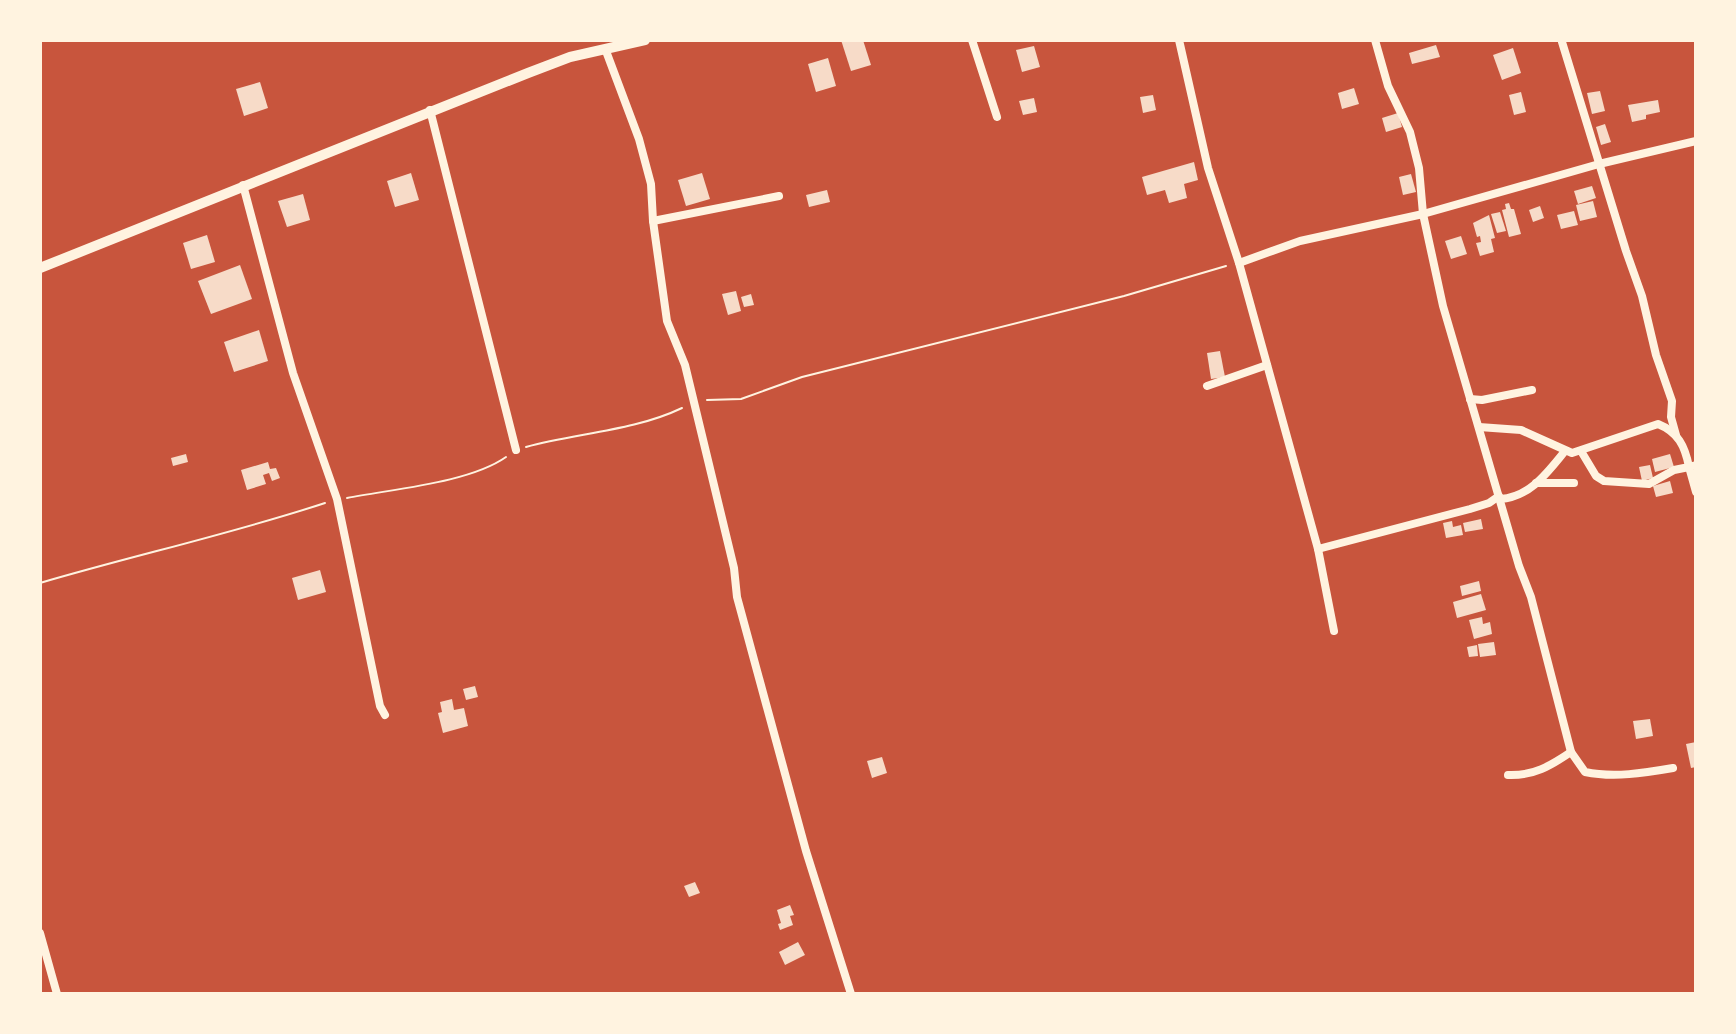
<svg xmlns="http://www.w3.org/2000/svg" width="1736" height="1034" font-family="Bitter,serif">
	<style>
		.building { fill: #f7dbc8 }
		.lines { fill: none; stroke-linecap: round; stroke-linejoin: round }
		.path { stroke: #fff3e0; stroke-width: 2 }
		.minor { stroke: #fff3e0; stroke-width: 8 }
		.tertiary { stroke: #fff3e0; stroke-width: 10 }
	</style>
	<rect width="100%" height="100%" fill="#c8553d"/>
	<g class="building">
		<path d="M841,40H863L871,65L851,71Z"/>
		<path d="M1436,45L1440,57L1412,64L1409,53Z"/>
		<path d="M1034,46L1040,67L1022,72L1016,50Z"/>
		<path d="M1513,48L1521,73L1502,80L1493,55Z"/>
		<path d="M828,58L836,86L816,92L808,64Z"/>
		<path d="M260,82L268,108L244,116L236,89Z"/>
		<path d="M1354,88L1359,104L1342,109L1338,93Z"/>
		<path d="M1600,91L1605,111L1592,114L1587,93Z"/>
		<path d="M1521,92L1526,112L1514,115L1509,95Z"/>
		<path d="M1153,95L1156,110L1143,113L1140,97Z"/>
		<path d="M1034,98L1037,112L1023,115L1019,101Z"/>
		<path d="M1658,100L1660,112L1646,115V119L1632,122L1628,105Z"/>
		<path d="M1398,113L1402,127L1386,132L1382,118Z"/>
		<path d="M1605,124L1611,142L1601,145L1596,127Z"/>
		<path d="M1194,162L1198,180L1184,184L1187,198L1169,203L1165,190L1147,195L1142,177Z"/>
		<path d="M411,173L419,200L395,207L387,181Z"/>
		<path d="M702,173L710,199L686,206L678,180Z"/>
		<path d="M1411,174L1416,192L1403,195L1399,177Z"/>
		<path d="M1592,186L1596,198L1578,204L1574,191Z"/>
		<path d="M827,190L830,202L809,207L806,195Z"/>
		<path d="M303,194L310,220L287,227L278,201Z"/>
		<path d="M1593,201L1597,217L1580,221L1576,205Z"/>
		<path d="M1509,203L1511,209H1514L1521,234L1509,237L1502,210L1506,209L1505,204Z"/>
		<path d="M1540,206L1544,218L1533,222L1529,210Z"/>
		<path d="M1574,211L1578,225L1561,229L1557,215Z"/>
		<path d="M1500,212L1506,231L1497,233L1491,214Z"/>
		<path d="M1489,215L1495,238L1491,239L1494,252L1480,256L1476,243L1481,242L1480,236L1477,237L1473,223Z"/>
		<path d="M207,235L215,262L191,269L183,243Z"/>
		<path d="M1461,236L1467,254L1451,259L1445,241Z"/>
		<path d="M240,265L252,299L211,314L198,281Z"/>
		<path d="M736,291L741,311L728,315L722,294Z"/>
		<path d="M751,294L754,305L744,307L741,297Z"/>
		<path d="M259,330L268,361L234,372L224,342Z"/>
		<path d="M1220,351L1225,377L1211,379L1207,353Z"/>
		<path d="M186,454L188,462L173,466L171,458Z"/>
		<path d="M1670,454L1674,467L1655,472L1652,459Z"/>
		<path d="M268,462L270,469L276,468L280,478L272,481L269,473L263,475L266,484L247,490L241,470Z"/>
		<path d="M1650,465L1653,478L1642,481L1639,467Z"/>
		<path d="M1670,481L1673,493L1656,497L1653,486Z"/>
		<path d="M1481,519L1483,529L1465,532L1463,523Z"/>
		<path d="M1452,521L1453,527L1461,525L1463,535L1446,538L1443,523Z"/>
		<path d="M320,570L326,592L298,600L292,578Z"/>
		<path d="M1479,581L1481,591L1462,596L1460,586Z"/>
		<path d="M1481,594L1486,610L1457,618L1453,602Z"/>
		<path d="M1482,617L1483,624L1490,622L1492,634L1474,639L1469,620Z"/>
		<path d="M1494,642L1496,655L1480,657L1478,644Z"/>
		<path d="M1477,645L1478,656L1469,657L1467,647Z"/>
		<path d="M475,686L478,697L466,700L463,689Z"/>
		<path d="M452,699L454,710L464,708L468,726L443,733L438,713L442,712L440,702Z"/>
		<path d="M1650,719L1653,736L1636,739L1633,721Z"/>
		<path d="M1696,742V767L1691,768L1686,744Z"/>
		<path d="M882,757L887,773L872,778L867,761Z"/>
		<path d="M695,882L700,893L689,897L684,886Z"/>
		<path d="M790,905L794,915L790,916L793,925L780,930L778,924L781,923L777,910Z"/>
		<path d="M798,942L805,955L785,965L779,952Z"/>
	</g>
	<g class="lines">
		<g class="path">
			<path d="M707,400L741,399L802,377L1124,296L1226,266"/>
			<path d="M526,447C577,433 634,431 682,408"/>
			<path d="M347,498C392,489 469,483 506,457"/>
			<path d="M40,583C135,555 231,534 325,503"/>
		</g>
		<g class="minor">
			<path d="M972,40L997,117"/>
			<path d="M1179,40L1208,168L1239,263L1318,549L1334,631"/>
			<path d="M1375,40L1388,86L1410,132L1419,168L1423,214L1443,306L1519,566L1531,597L1571,752L1585,772C1614,778 1644,773 1673,768"/>
			<path d="M1562,42L1626,251L1642,296L1656,355L1672,401L1671,417L1676,435"/>
			<path d="M606,51L639,139L651,184L653,221L667,321L685,365L734,568L737,597L806,851L851,994"/>
			<path d="M430,110L516,450"/>
			<path d="M243,185L293,373L337,499L380,706L385,715"/>
			<path d="M653,221L779,196"/>
			<path d="M1239,263L1300,241L1423,214L1599,164L1696,141"/>
			<path d="M1207,386L1267,365"/>
			<path d="M1470,399L1482,400L1532,390"/>
			<path d="M1479,427L1521,430L1572,453L1658,424C1678,432 1685,446 1689,467L1674,470L1649,484L1604,481L1596,476L1581,451"/>
			<path d="M1696,465L1689,467L1696,492"/>
			<path d="M1536,483H1574"/>
			<path d="M1500,499C1530,497 1547,473 1565,451"/>
			<path d="M1318,549L1470,509L1489,503L1499,496"/>
			<path d="M1508,775C1534,776 1550,766 1571,752"/>
			<path d="M40,933L57,994"/>
		</g>
		<path class="tertiary" d="M40,268L528,73L570,57L645,40"/>
	</g>
	<rect width="1736" height="1034" fill="none" stroke="#fff3e0" stroke-width="84"/>
</svg>
